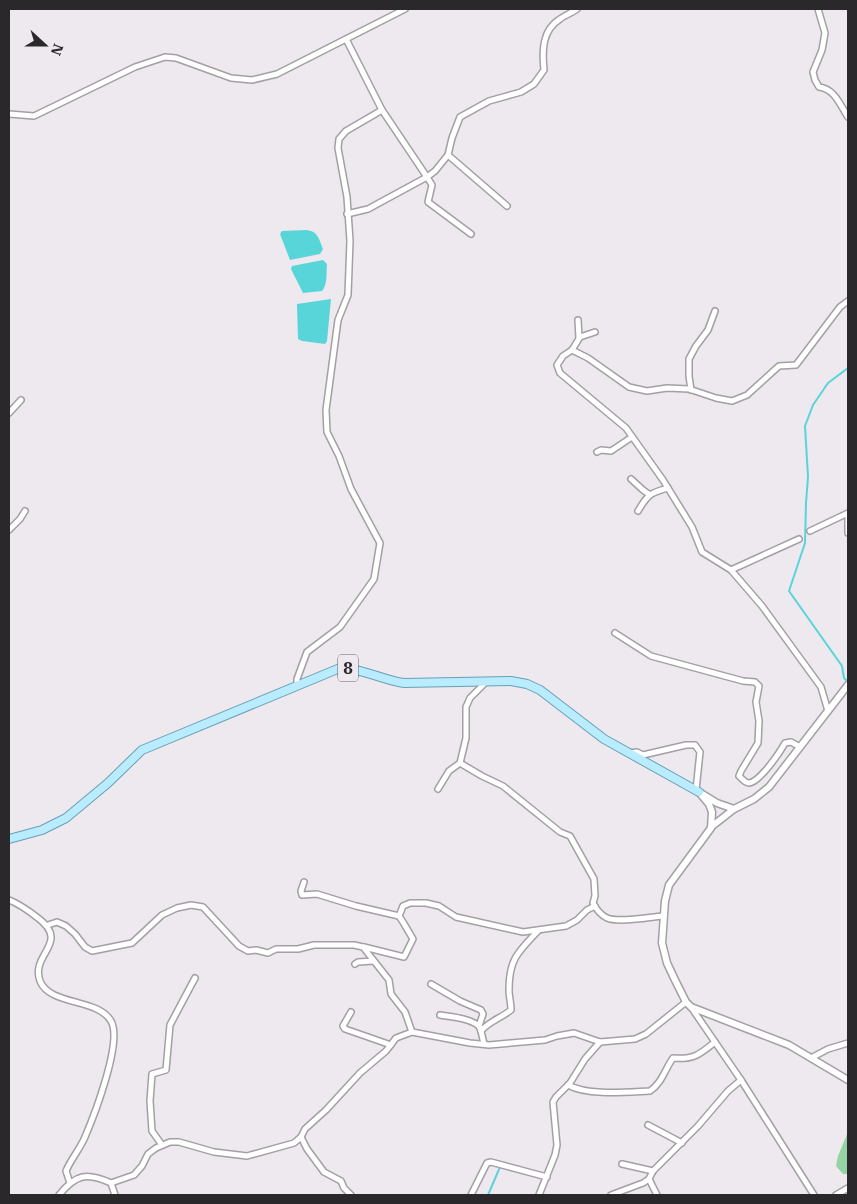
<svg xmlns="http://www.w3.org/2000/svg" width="857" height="1204" font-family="'IBM Plex Serif',serif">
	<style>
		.green { fill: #93d4a2 }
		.water { fill: #57d5d9 }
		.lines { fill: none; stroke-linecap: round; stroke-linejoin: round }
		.stream { stroke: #57d5d9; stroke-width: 2 }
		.minor-casing { stroke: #a49fa4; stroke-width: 8 }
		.tertiary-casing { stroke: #a49fa4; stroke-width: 9 }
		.primary-casing { stroke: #68a0b4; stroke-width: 10 }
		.minor { stroke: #fff; stroke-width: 5 }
		.tertiary { stroke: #fff; stroke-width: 6 }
		.primary { stroke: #b8ecfe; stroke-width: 8 }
		.labels { text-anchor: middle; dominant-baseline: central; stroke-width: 4.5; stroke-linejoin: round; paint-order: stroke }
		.shield { fill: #eee9ef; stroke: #656265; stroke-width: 1 }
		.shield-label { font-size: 16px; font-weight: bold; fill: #2a282a }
	</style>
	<rect width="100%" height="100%" fill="#eee9ef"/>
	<path class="green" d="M848,1132V1174H843L836,1166L838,1156Z"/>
	<g class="water">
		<path d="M306,230C318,231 319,239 323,249L320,254L290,260L280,234L282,231Z"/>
		<path d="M323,260L327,264C326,273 328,284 322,291L303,293L291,269L292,266Z"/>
		<path d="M331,299L327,341L325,344L302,341L298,339L297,304Z"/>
	</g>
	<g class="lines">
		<g class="stream">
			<path d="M848,682L844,678L842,666L789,591L805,543L806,503L808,477L805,426L813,405L828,383L848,368"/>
			<path d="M488,1195L500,1167"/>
		</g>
		<defs>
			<g id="minor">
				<path d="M818,9L825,33L822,50L813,72L815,80L819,87C835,89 840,105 848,117"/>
				<path d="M346,39L382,110L427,177L368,209L347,214"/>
				<path d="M9,114L34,116L135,67L165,57L176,58L231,78L252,80L277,74L405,9"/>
				<path d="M448,155L435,171L427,177L432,185L428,202L471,234"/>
				<path d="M507,206L448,155L452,138L460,117L489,101L521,92L534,84L544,70C542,51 542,30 560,19C565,15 572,13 577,9"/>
				<path d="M578,320L579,338"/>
				<path d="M595,332L580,337L572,350L563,356L557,365L560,373L626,428L663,480L692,527L702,552L731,570L799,539"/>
				<path d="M572,350L588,358L629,387L647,391L667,388L689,389L716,398L732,401L747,395L779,366L796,365L840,307L848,301"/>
				<path d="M691,390L689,376V359L696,346L708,330L715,311"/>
				<path d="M9,413L21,400"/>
				<path d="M597,452L601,450L611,451L632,437"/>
				<path d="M631,479L643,490L650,495"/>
				<path d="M638,511C648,494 650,493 668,488"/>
				<path d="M848,516V533"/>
				<path d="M9,530L20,519L25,511"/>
				<path d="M810,531L848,513"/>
				<path d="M731,570L762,606L821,687L828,711"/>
				<path d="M615,633L651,656L743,681L755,682L759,686L756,702L759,721L758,743L741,771L739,776C742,779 745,783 749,783C760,782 780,752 785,743L791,742L800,747"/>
				<path d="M297,685V679L307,652L340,627L374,579L380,543L351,489L339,456L327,432L326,410L338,320L348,295L350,241L347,197L338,148L339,139L346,131L382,110"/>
				<path d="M630,753L637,752L643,755L686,745H695L700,752L696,790"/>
				<path d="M460,763L482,776L503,786L560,832L570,836L594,879L595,896L593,903C596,909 601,915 607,918C619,923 649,917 663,916"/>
				<path d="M438,789L449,771L460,763L466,738V707L470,698L486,682"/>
				<path d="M304,882L301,891L302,895L317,894L356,906L399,916L403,906L410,903H426L439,906L456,917L523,932L566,926L577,920L587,910L595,906"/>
				<path d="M9,900C20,904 29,911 38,918C71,943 30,954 40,981C50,1006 98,998 111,1021C123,1041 94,1116 85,1137C80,1149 71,1159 66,1171L70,1183"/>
				<path d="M48,925L57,922L66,926L75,934L85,947L92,951L132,943L162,915L177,908L191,905L203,907L239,946L248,951L256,950L268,953L276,949H298L314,945H354L363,947L389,980L391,994L405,1012L412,1032"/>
				<path d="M364,947L404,957L413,939C408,931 404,923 399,916"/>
				<path d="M355,964L358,962L373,961"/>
				<path d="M431,984L460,1001L481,1010L483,1014L479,1026L481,1031"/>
				<path d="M351,1012L343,1026L345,1029L391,1045"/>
				<path d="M440,1015C452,1017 469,1018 479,1026"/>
				<path d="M484,1044L481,1031C488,1022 501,1018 511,1010C511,1003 509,996 509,990C509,959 518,952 538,931"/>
				<path d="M811,1058L828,1049L848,1043"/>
				<path d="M741,1080L814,1195"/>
				<path d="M568,1085C588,1096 627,1092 650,1091C662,1083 665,1069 673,1058C694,1060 700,1054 715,1042"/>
				<path d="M648,1125L682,1143"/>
				<path d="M301,1137L307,1149L324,1172L341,1181L344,1188L351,1195"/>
				<path d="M162,1145L152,1131L150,1101L152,1074L166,1070L170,1025L195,978"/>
				<path d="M622,1164L653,1171"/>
				<path d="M649,1179L657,1195"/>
				<path d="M111,1183L115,1195"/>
				<path d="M59,1195C76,1174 87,1172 111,1183L134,1175L142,1166L148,1154L156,1148L170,1142H179L214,1152L247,1156L294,1143L301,1137L305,1129L326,1110L360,1073L386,1051L396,1038L412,1032L470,1043L489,1045L545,1040L557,1036L574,1033L600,1042L635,1039L646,1034L686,1002"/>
				<path d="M471,1195L487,1163L491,1162L547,1177"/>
				<path d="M539,1195L555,1155L557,1145L553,1102L556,1097L570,1083L585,1059L600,1042"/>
				<path d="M611,1195L643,1183L649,1179L653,1171L698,1126L728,1091L741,1080L691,1007"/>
				<path d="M836,1195L848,1188"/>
			</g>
			<g id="tertiary">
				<path d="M848,685L769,787L754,799L734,809L717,803L699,792L709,804L712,812L711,828L669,885L665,901L662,943L667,963L675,980L686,1002L691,1007L789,1045L848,1080"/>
				<path d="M711,827L734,809"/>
			</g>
			<path id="primary" d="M9,839L42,830L66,818L108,783L142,750L340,668C362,668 382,680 404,683L511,681L527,684L540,690L604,739L699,792"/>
		</defs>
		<use href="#minor" class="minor-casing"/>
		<use href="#tertiary" class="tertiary-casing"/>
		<use href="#primary" class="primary-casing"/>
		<use href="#minor" class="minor"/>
		<use href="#tertiary" class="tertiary"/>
		<use href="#primary" class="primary"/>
	</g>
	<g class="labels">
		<rect class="shield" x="338" y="654.5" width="20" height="27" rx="4"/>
		<g class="shield-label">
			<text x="348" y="668">8</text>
		</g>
	</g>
	<rect width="857" height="1204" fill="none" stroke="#2a282a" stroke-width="20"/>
	<g transform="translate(45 45) rotate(111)" stroke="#eee9ef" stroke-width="4" paint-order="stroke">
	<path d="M0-4L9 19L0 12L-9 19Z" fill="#2a282a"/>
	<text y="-8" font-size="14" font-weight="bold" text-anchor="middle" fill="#2a282a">N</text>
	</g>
</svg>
